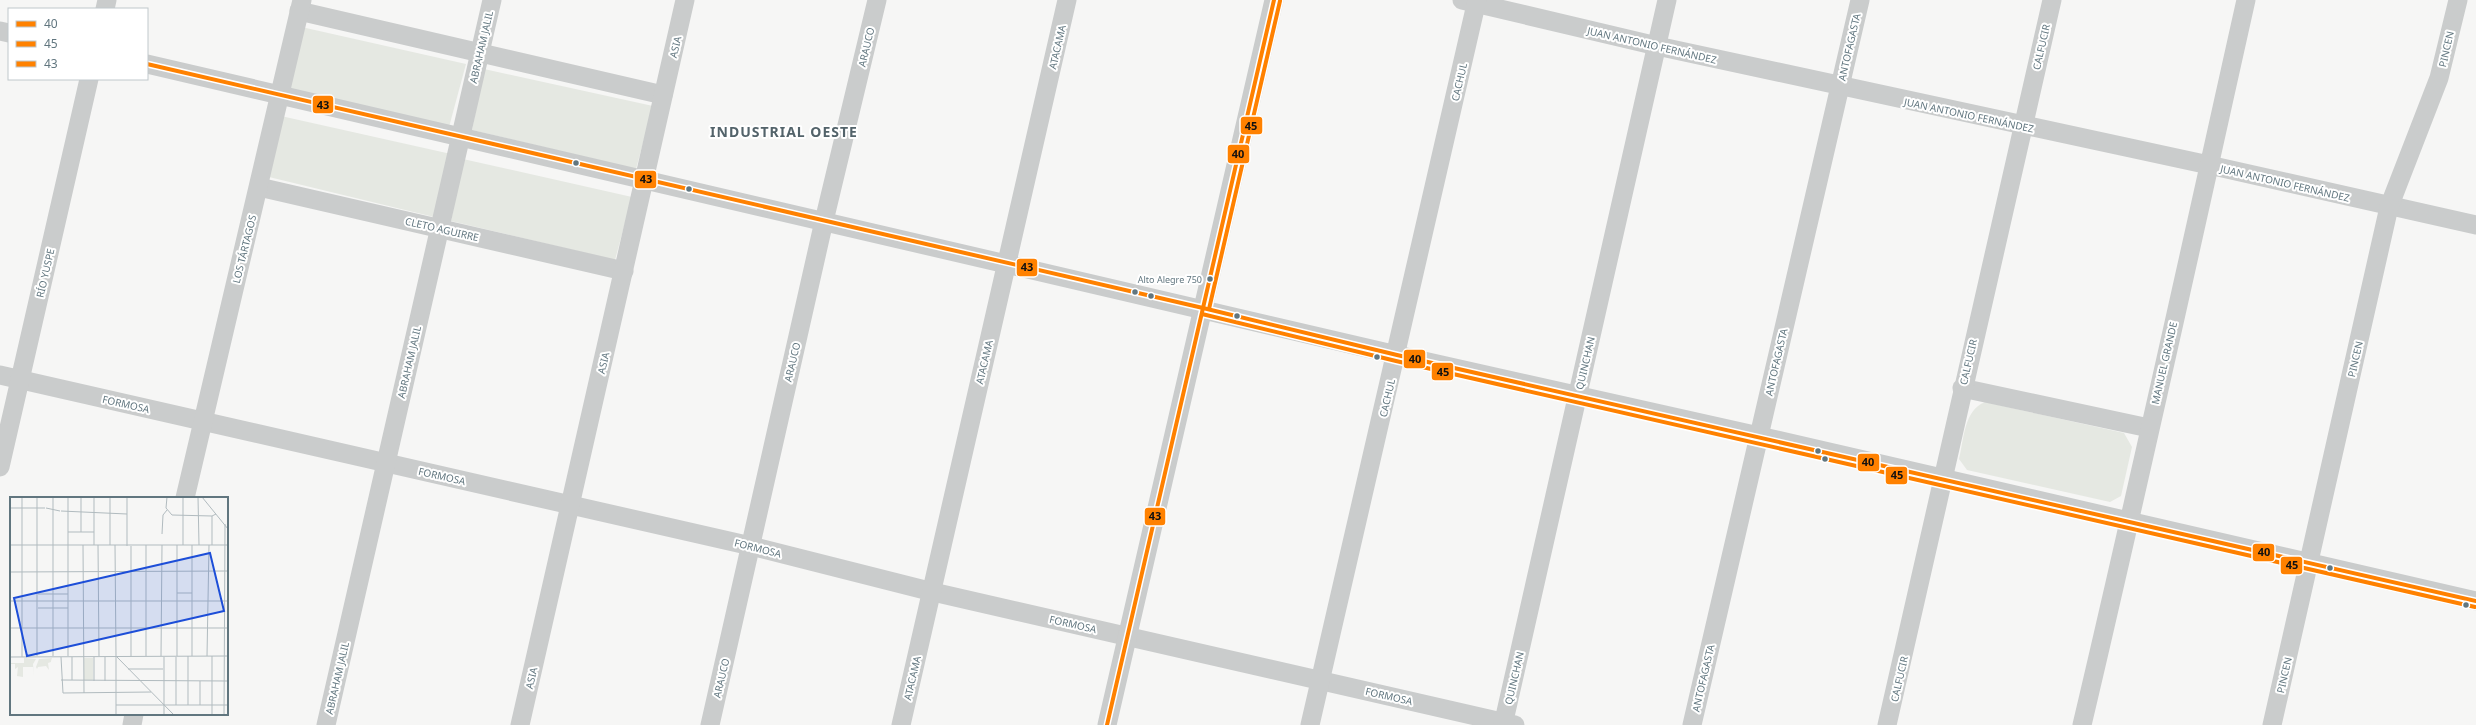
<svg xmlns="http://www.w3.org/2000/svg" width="2476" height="725" font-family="'Noto Sans',sans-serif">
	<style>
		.green { fill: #e5e8e2 }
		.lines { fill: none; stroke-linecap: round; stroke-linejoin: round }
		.street { stroke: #cacccc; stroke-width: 19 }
		.bus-1-casing { stroke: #fff; stroke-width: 7 }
		.bus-2-casing { stroke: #fff; stroke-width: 7 }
		.bus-3-casing { stroke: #fff; stroke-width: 7 }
		.bus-1 { stroke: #ff8100; stroke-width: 4 }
		.bus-2 { stroke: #ff8100; stroke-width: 4 }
		.bus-3 { stroke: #ff8100; stroke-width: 4 }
		.bus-dot { fill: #61767f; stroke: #fff; stroke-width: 1.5 }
		.labels { text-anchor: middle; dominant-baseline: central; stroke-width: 4; stroke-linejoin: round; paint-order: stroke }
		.bus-label { font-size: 9px; fill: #61767f; stroke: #fff; text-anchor: end }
		.street-label { font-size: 10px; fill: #61767f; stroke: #fff }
		.district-label { font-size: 14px; font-weight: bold; letter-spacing: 1px; fill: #53636a; stroke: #fff }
		.inset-road { fill: none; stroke: #b1bbbf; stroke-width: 1 }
		.view { fill: #1d4ed8; fill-opacity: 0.15; stroke: #1d4ed8; stroke-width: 2 }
		.inset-edge { fill: none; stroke: #61767f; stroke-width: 2 }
		.line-badge { stroke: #fff; stroke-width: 1.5 }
		.pale-badge-label { font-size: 11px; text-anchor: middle; font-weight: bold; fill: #111 }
	</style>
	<rect width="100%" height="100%" fill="#f6f6f5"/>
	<g class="green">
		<path d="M297,26L466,64L449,127L285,88Z"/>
		<path d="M484,69L653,106L636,169L472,130Z"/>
		<path d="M281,116L451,154L434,217L269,177Z"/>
		<path d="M463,159L632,197L615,260L451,221Z"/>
		<path d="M1985,402L2124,433L2132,447L2121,496L2110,502L1967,470L1959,459C1964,439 1964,410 1985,402Z"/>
	</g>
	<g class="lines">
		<g class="street">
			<path d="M1462,0L1657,46L2209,165L2476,225"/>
			<path d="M105,9L107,0"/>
			<path d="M299,11L663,95"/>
			<path d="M0,31L9,33"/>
			<path d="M147,64L1397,355L1759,436L2476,601"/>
			<path d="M259,187L624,271"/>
			<path d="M0,375L751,546L933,592L1515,725"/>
			<path d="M1962,388L2149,428"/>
			<path d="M0,467L89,79"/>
			<path d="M185,498L302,0"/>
			<path d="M132,725L134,714"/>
			<path d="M326,725L492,0"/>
			<path d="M520,725L685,0"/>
			<path d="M710,725L824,221L877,0"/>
			<path d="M901,725L1067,0"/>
			<path d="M1107,725L1274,0"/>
			<path d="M1310,725L1477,0"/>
			<path d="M1503,725L1667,0"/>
			<path d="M1692,725L1860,0"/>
			<path d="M1887,725L2052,0"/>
			<path d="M2082,725C2139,484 2192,242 2246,0"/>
			<path d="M2272,725L2389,207L2439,78L2458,0"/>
		</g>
		<defs>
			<g id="bus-1">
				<path d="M1203,308L1397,355L2476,601"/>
				<path d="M1203,308L1274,0"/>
			</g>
			<g id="bus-2">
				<path d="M1209,309L1280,1"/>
				<path d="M1202,314L1396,361L2475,607"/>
			</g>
			<g id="bus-3">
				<path d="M147,64L1203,308"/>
				<path d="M1107,725L1203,308"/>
			</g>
		</defs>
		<use href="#bus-1" class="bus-1-casing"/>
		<use href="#bus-2" class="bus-2-casing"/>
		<use href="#bus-3" class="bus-3-casing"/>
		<use href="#bus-1" class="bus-1"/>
		<use href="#bus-2" class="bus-2"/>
		<use href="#bus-3" class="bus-3"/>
	</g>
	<g class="bus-dot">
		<circle cx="576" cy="163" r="3.5"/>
		<circle cx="689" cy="189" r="3.5"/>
		<circle cx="1210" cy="279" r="3.5"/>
		<circle cx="1135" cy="292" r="3.5"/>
		<circle cx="1151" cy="296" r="3.5"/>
		<circle cx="1237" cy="316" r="3.5"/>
		<circle cx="1377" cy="357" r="3.5"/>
		<circle cx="1818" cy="451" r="3.5"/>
		<circle cx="1825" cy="459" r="3.5"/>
		<circle cx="2330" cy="568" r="3.5"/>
		<circle cx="2466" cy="605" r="3.5"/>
	</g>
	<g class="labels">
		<g class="bus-label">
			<text x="1202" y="279">Alto Alegre 750</text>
		</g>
		<g class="street-label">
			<text transform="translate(1652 45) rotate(13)">JUAN ANTONIO FERNÁNDEZ</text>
			<text transform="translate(481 47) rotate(-77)">ABRAHAM JALIL</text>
			<text transform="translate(675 47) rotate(-77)">ASIA</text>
			<text transform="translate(866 47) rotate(-77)">ARAUCO</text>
			<text transform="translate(1057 47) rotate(-77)">ATACAMA</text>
			<text transform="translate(1849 47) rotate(-77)">ANTOFAGASTA</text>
			<text transform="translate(2041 47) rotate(-77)">CALFUCIR</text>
			<text transform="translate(2446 49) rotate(-77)">PINCEN</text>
			<text transform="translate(1459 82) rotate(-77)">CACHUL</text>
			<text transform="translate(1969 115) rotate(12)">JUAN ANTONIO FERNÁNDEZ</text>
			<text transform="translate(2285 183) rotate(13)">JUAN ANTONIO FERNÁNDEZ</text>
			<text transform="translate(442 229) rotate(13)">CLETO AGUIRRE</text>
			<text transform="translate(244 249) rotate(-76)">LOS TÁRTAGOS</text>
			<text transform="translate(45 273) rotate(-77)">RÍO YUSPE</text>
			<text transform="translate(2355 359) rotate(-77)">PINCEN</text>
			<text transform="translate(409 362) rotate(-77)">ABRAHAM JALIL</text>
			<text transform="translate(792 362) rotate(-77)">ARAUCO</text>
			<text transform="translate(984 362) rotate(-77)">ATACAMA</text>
			<text transform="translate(1776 362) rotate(-77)">ANTOFAGASTA</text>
			<text transform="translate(1968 362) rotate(-77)">CALFUCIR</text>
			<text transform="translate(603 363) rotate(-77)">ASIA</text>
			<text transform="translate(1585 363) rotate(-77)">QUINCHAN</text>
			<text transform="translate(2164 363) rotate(-77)">MANUEL GRANDE</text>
			<text transform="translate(1387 398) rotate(-77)">CACHUL</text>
			<text transform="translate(126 404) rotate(13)">FORMOSA</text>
			<text transform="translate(442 476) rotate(13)">FORMOSA</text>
			<text transform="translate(758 548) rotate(14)">FORMOSA</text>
			<text transform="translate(1073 624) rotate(13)">FORMOSA</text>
			<text transform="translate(2284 675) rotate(-77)">PINCEN</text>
			<text transform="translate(337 678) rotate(-77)">ABRAHAM JALIL</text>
			<text transform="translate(531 678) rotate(-77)">ASIA</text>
			<text transform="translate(721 678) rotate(-77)">ARAUCO</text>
			<text transform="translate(912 678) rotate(-77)">ATACAMA</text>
			<text transform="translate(1514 678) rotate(-77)">QUINCHAN</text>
			<text transform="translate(1703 678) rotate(-77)">ANTOFAGASTA</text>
			<text transform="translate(1899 679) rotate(-77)">CALFUCIR</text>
			<text transform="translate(1389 696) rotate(13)">FORMOSA</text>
		</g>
		<g class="district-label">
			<text x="784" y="131">INDUSTRIAL OESTE</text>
		</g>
	</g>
	<g transform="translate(10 497)">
		<rect width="218" height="218" fill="#f6f6f5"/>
		<path d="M14,161L26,162L23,167L24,180L23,170H13V180L7,179L8,170L5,172V167H0V172V166H14ZM42,161L41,164V192V165L38,166L39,173L36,169L28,170L27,172L26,170L29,162ZM74,161H83V183H74Z" fill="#e5e8e2"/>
		<path class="inset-road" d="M27,0V159M43,0V159M58,0V159M71,0V35M84,0V48M100,0V48M117,0V49M157,0L156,11L162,18L202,19M173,0V48M188,0L189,48M192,0L218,32M0,11H35M36,11L50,14M51,14L117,17M58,35H84M152,37L153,18L157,13M0,48H218M73,48L74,196M88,48L89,159M105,48L106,159L164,218M136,48V159M167,48V159M182,48V159M202,48V19L206,17M0,75L218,74M167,96H182M28,97H58M0,104H218M28,111H58M0,131H218M106,159V218M121,159V49M151,159L152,48M197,159L199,48M0,160L218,159M12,160V0M51,160L53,196L141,195M62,160V183M84,160V184M95,160V184M154,160V218M118,172H153M51,183L218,184M106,208H218M166,208V160M178,208V159M190,208V184M202,218V159M214,218L215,27"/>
		<path class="view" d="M200,56L214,114L17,159L4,101Z"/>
		<rect width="218" height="218" class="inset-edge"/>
	</g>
	<g class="line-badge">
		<rect x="312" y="95" width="22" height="19" rx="4" fill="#ff8100"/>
		<rect x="1240" y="116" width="23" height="19" rx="4" fill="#ff8100"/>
		<rect x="1227" y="144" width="23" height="20" rx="4" fill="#ff8100"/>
		<rect x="634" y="170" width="23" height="19" rx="4" fill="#ff8100"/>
		<rect x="1016" y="258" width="22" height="19" rx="4" fill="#ff8100"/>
		<rect x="1403" y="349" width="23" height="20" rx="4" fill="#ff8100"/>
		<rect x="1431" y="362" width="23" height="19" rx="4" fill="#ff8100"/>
		<rect x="1857" y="453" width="23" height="19" rx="4" fill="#ff8100"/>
		<rect x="1885" y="466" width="23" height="19" rx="4" fill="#ff8100"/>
		<rect x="1144" y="507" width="22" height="19" rx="4" fill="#ff8100"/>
		<rect x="2252" y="543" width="23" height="19" rx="4" fill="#ff8100"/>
		<rect x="2280" y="556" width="23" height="19" rx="4" fill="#ff8100"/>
	</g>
	<g class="pale-badge-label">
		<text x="323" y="109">43</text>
		<text x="1251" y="130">45</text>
		<text x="1238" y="158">40</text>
		<text x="646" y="183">43</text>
		<text x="1027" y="271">43</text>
		<text x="1415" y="363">40</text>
		<text x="1443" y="376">45</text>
		<text x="1868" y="466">40</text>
		<text x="1897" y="479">45</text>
		<text x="1155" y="520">43</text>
		<text x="2264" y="556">40</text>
		<text x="2292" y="569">45</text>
	</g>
	<rect x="8" y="8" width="140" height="72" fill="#ffffff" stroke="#c0c8cc"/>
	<rect x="16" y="21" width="20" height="6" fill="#ff8100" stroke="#c0c8cc"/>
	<text x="44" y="28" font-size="12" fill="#61767f">40</text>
	<rect x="16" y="41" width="20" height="6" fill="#ff8100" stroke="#c0c8cc"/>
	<text x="44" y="48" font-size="12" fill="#61767f">45</text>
	<rect x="16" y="61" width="20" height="6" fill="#ff8100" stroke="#c0c8cc"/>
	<text x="44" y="68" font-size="12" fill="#61767f">43</text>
</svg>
